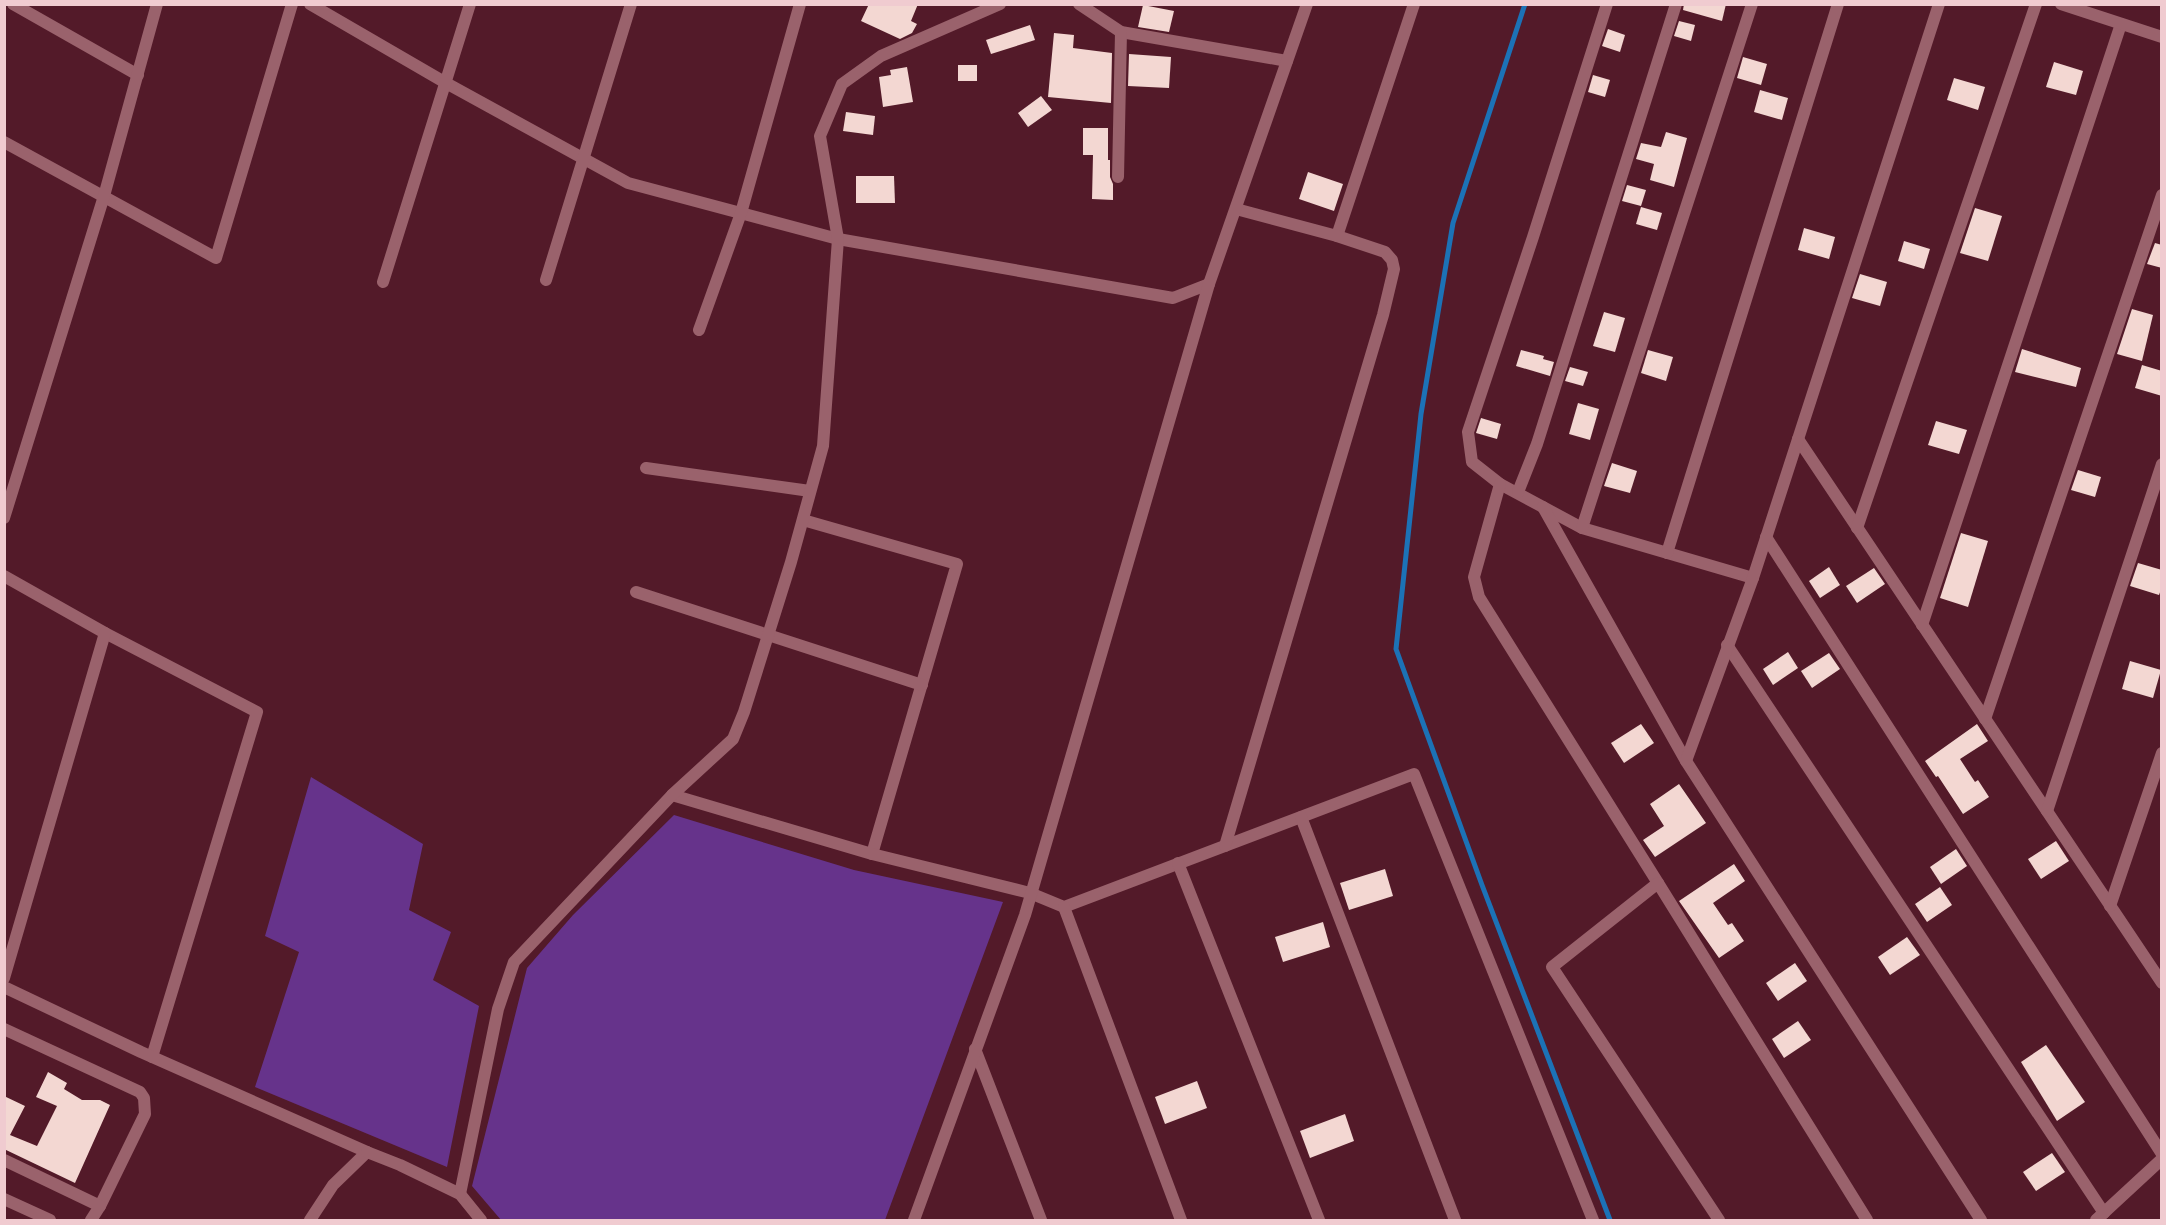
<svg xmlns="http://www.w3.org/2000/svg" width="2166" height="1225" font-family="Poppins,sans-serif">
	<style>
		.grass { fill: #66338b }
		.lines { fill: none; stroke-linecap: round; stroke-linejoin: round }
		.stream { stroke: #1c72b6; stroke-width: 5 }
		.building { fill: #f3d7d2 }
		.minor { stroke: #9a626c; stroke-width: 12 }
		.tertiary { stroke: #9a626c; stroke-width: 12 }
	</style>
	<rect width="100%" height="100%" fill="#531a29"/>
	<g class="grass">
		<path d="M311,777L423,844L409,910L451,932L433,980L479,1006L447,1167L255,1087L299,952L265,936Z"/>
		<path d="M674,815L854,870L1003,902L885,1220H501L472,1186L527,968L573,915Z"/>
	</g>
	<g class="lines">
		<path class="stream" d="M1525,4L1453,223L1421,414L1396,649L1482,885L1610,1220"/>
	</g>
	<g class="building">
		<path d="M869,4H918L911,21L917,24L912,33L900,39L861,21Z"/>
		<path d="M1684,4H1726L1722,21L1683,10Z"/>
		<path d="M1143,5L1174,11L1169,32L1138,27Z"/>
		<path d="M1679,21L1695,25L1691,41L1674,36Z"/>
		<path d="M1030,25L1035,40L991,54L986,40Z"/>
		<path d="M1608,29L1625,35L1620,52L1602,46Z"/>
		<path d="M1054,33L1074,35L1073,48L1112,53L1111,103L1048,97Z"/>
		<path d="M1129,54L1171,57L1169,88L1128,86Z"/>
		<path d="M1743,57L1767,64L1761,85L1737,78Z"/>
		<path d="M2054,62L2083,71L2076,95L2046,87Z"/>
		<rect x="958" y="65" width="19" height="16"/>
		<path d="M907,67L913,102L883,107L879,77L891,75L890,70Z"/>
		<path d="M1593,75L1610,80L1605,97L1588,92Z"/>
		<path d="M1954,78L1985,87L1978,110L1947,100Z"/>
		<path d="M1760,90L1788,98L1782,120L1754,112Z"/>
		<path d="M1041,96L1052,110L1028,127L1018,113Z"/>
		<path d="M846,112L875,116L873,135L843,131Z"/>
		<path d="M1083,128H1108V160H1110V177L1113,184V200L1092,199L1093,155H1083Z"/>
		<path d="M1666,132L1687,138L1674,187L1650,180L1654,164L1636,159L1641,143L1661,147Z"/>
		<path d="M1308,172L1343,184L1334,211L1299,199Z"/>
		<path d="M856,176H894L895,203H856Z"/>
		<path d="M1627,185L1646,190L1641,206L1622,201Z"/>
		<path d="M1641,207L1662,213L1657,230L1636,224Z"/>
		<path d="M1975,208L2002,216L1988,261L1960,253Z"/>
		<path d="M1804,228L1835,237L1829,259L1798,250Z"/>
		<path d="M1904,241L1930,249L1924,269L1898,261Z"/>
		<path d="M2155,243L2162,245V268L2147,264Z"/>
		<path d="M1860,274L1887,282L1880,306L1852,298Z"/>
		<path d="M2132,309L2153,315L2142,361L2117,354Z"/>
		<path d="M1604,312L1625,318L1615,352L1593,346Z"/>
		<path d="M2022,349L2081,368L2076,387L2015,372Z"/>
		<path d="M1521,350L1544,356L1543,359L1554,362L1550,376L1516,366Z"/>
		<path d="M1648,350L1673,357L1666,381L1641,373Z"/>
		<path d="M2142,365L2162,371V396L2135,388Z"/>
		<path d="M1570,367L1588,372L1583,386L1565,381Z"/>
		<path d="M1578,403L1599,409L1590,440L1569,434Z"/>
		<path d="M1481,418L1501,424L1497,439L1476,433Z"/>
		<path d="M1936,421L1967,430L1959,454L1928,445Z"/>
		<path d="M1612,463L1637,471L1630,493L1604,486Z"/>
		<path d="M2078,470L2101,477L2095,497L2071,490Z"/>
		<path d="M1961,533L1988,541L1968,607L1940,598Z"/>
		<path d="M2138,563L2162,570V587L2159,595L2130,586Z"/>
		<path d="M1829,567L1840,585L1820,598L1809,581Z"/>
		<path d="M1874,568L1885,584L1857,603L1846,586Z"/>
		<path d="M1788,652L1798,668L1773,685L1763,669Z"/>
		<path d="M1829,653L1840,669L1812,688L1801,671Z"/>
		<path d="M2130,661L2161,670L2153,698L2122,689Z"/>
		<path d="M1641,724L1654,743L1624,763L1611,743Z"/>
		<path d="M1977,724L1988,741L1960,759L1975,782L1978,780L1989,797L1963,814L1938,776L1936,777L1925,761Z"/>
		<path d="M1679,784L1706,823L1655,857L1643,840L1664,826L1650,804Z"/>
		<path d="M2056,841L2069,861L2041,879L2028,859Z"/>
		<path d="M1956,849L1967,866L1941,884L1930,867Z"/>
		<path d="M1734,864L1745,881L1713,903L1728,925L1732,923L1744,941L1719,958L1679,901Z"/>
		<path d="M1385,869L1393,896L1349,910L1340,883Z"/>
		<path d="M1940,887L1952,905L1927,922L1915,904Z"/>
		<path d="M1323,922L1330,947L1283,962L1275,937Z"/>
		<path d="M1907,937L1920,955L1890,975L1878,957Z"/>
		<path d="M1795,963L1807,981L1778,1001L1766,983Z"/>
		<path d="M1798,1021L1811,1040L1784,1058L1772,1039Z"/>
		<path d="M2046,1045L2085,1102L2057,1121L2021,1062Z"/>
		<path d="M48,1072L67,1083L64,1089L82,1100H100L110,1105L75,1183L4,1149V1096L25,1106L10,1135L37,1146L57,1106L36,1097Z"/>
		<path d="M1197,1081L1207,1108L1165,1124L1155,1097Z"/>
		<path d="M1345,1114L1354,1141L1310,1158L1300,1131Z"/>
		<path d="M2052,1153L2065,1172L2036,1191L2023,1172Z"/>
	</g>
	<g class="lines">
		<g class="minor">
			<path d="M13,4L138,75"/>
			<path d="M310,4L446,83L628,183L838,239L1173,298L1209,284"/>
			<path d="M1079,4L1121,32L1287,61"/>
			<path d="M1607,4L1533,237L1468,432L1472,462L1500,484L1582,528L1753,578"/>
			<path d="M4,142L216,258L292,4"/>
			<path d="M1118,177L1121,32"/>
			<path d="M1337,236L1414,4"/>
			<path d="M546,280L631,4"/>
			<path d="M383,282L470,4"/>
			<path d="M699,330L741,213L800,4"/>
			<path d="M1798,439L2162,983"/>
			<path d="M646,468L810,491"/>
			<path d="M1500,484L1474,577L1479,597L1658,883"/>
			<path d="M1518,492L1537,444L1676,4"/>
			<path d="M1543,507L1686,761L1981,1220"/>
			<path d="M4,518L104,196L157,4"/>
			<path d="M803,520L957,564L872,854"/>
			<path d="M1582,528L1752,4"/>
			<path d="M1857,528L2036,4"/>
			<path d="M1766,537L2162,1154"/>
			<path d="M1667,553L1838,4"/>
			<path d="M4,576L105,633L257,712L152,1057"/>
			<path d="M636,592L922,685"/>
			<path d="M1922,625L2121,24"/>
			<path d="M1727,645L2104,1213"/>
			<path d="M1985,719L2162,195"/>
			<path d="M1686,761L1753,578L1939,4"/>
			<path d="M672,795L872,854L1030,893L1064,907L1414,774L1593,1220"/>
			<path d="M2047,811L2162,464"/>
			<path d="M1301,817L1455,1220"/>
			<path d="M1225,846L1383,315L1394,269L1392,260L1385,252L1337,236L1236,209"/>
			<path d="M1178,863L1319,1220"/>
			<path d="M2110,906L2162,753"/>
			<path d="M1064,907L1181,1220"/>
			<path d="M4,978L105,633"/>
			<path d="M4,987L141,1052L367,1152L333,1185L310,1220"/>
			<path d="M4,1029L140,1092L144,1098L145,1114L100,1206"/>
			<path d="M975,1049L1041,1220"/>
			<path d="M367,1152L400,1165L460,1194L481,1220"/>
			<path d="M4,1160L100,1206L91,1220"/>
			<path d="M460,1194L498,1009L514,962L672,795L733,739L744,712L791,562L823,446L838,239L820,136L842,84L881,56L1000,4"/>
			<path d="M4,1199L50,1220"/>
			<path d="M1719,1220L1552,967L1658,883L1867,1220"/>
			<path d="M2096,1220L2162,1159"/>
		</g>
		<g class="tertiary">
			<path d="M2061,4L2162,37"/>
			<path d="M914,1220L1025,915L1209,284L1307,4"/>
		</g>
	</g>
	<rect width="2166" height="1225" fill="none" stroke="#f0cbd0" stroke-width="12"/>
</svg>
